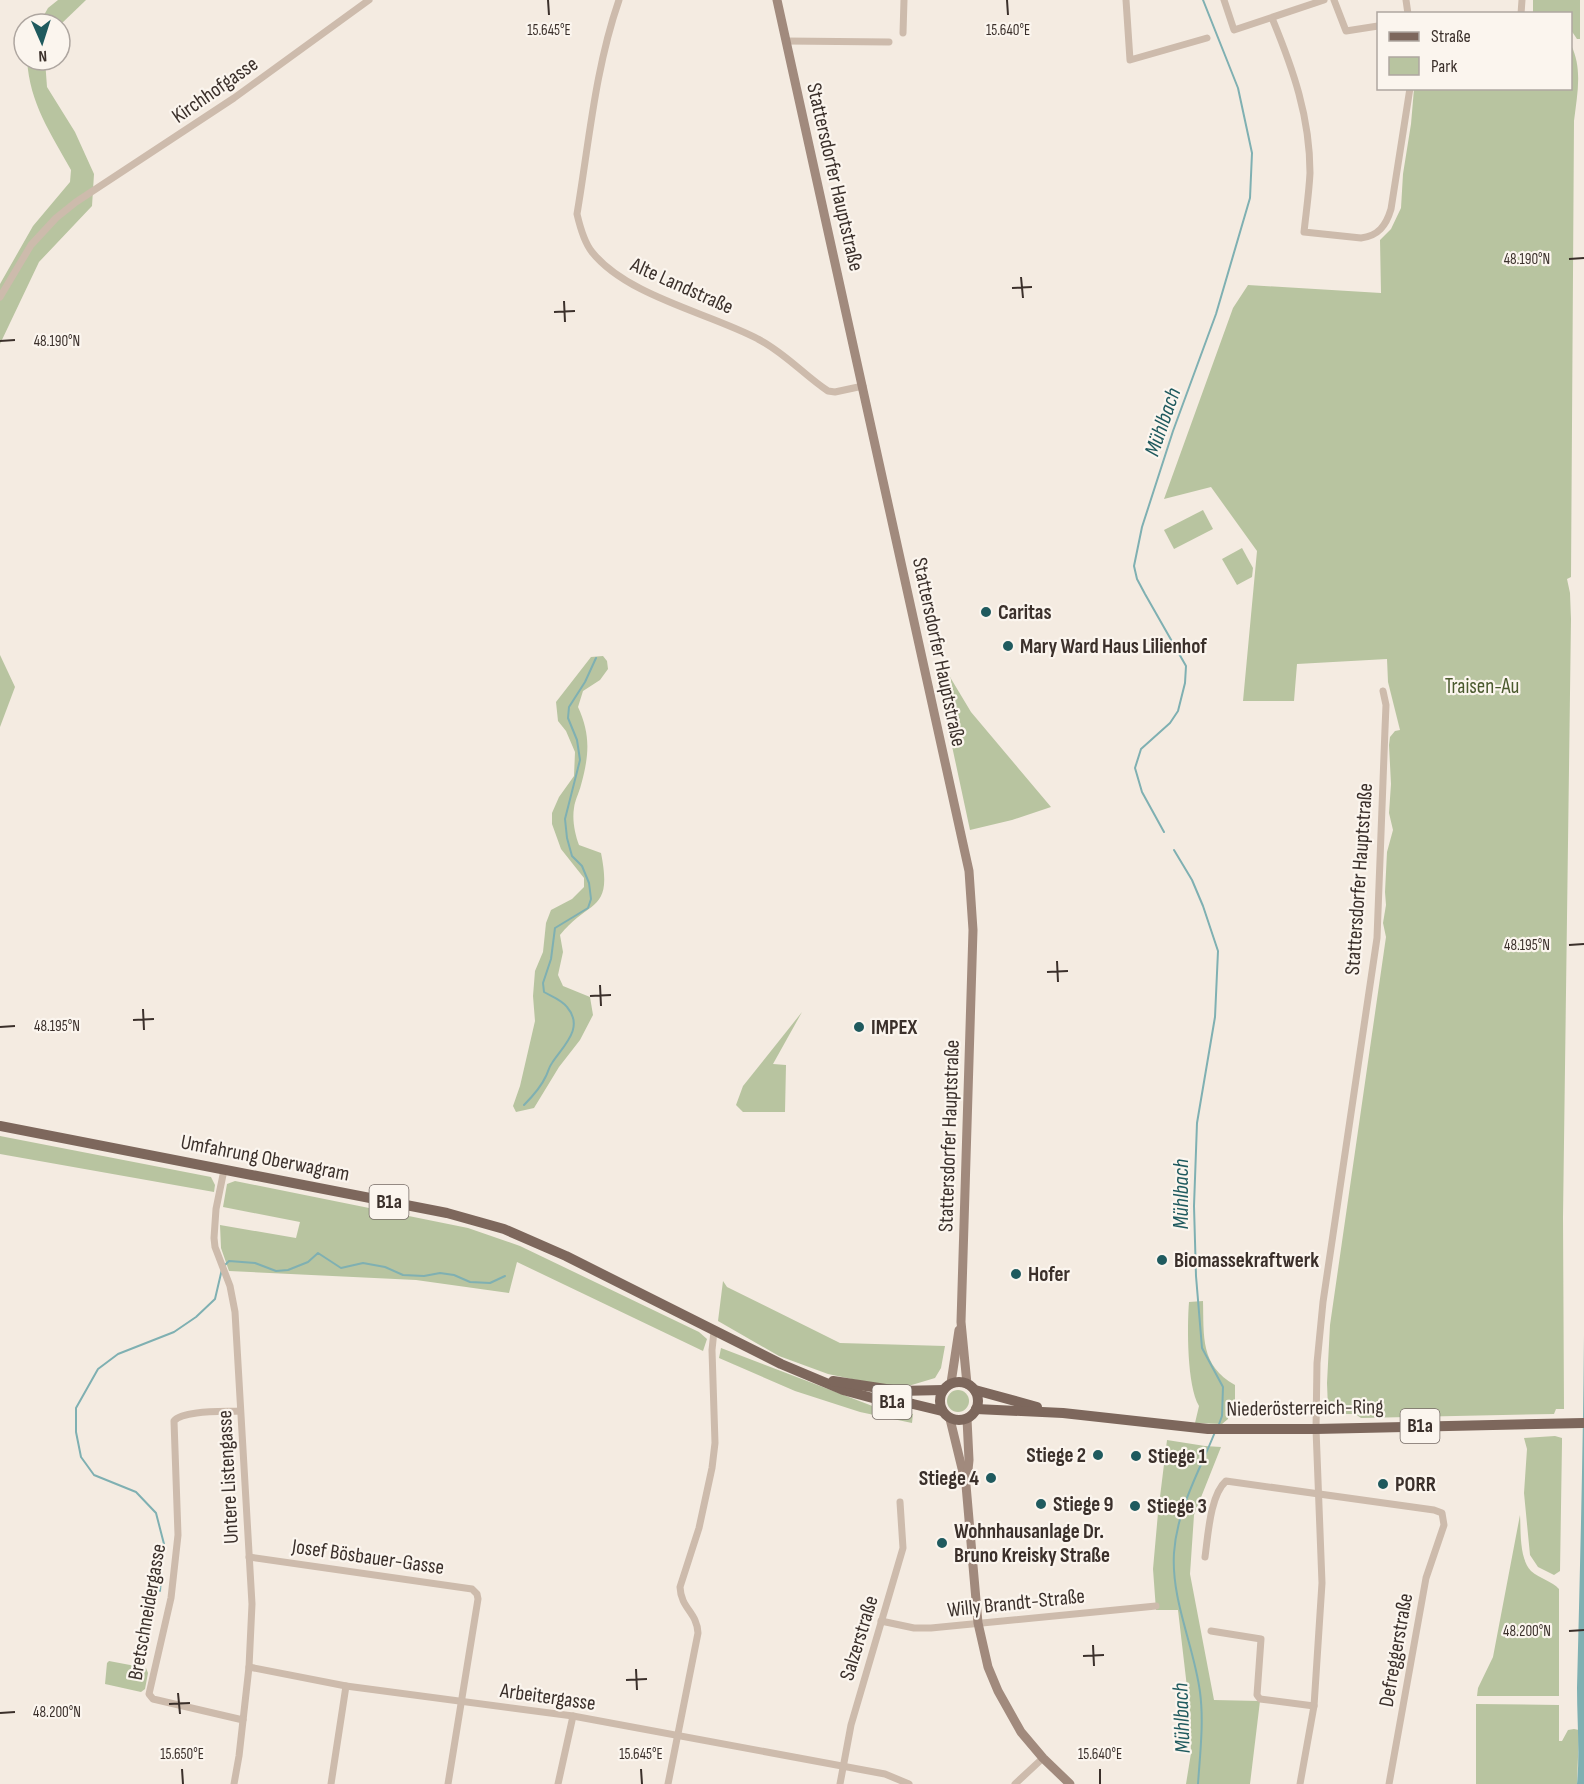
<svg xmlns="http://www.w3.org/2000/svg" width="1584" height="1784" font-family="'Sofia Sans Condensed',sans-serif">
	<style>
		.green { fill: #b8c4a0 }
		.water { fill: #7fb0b2 }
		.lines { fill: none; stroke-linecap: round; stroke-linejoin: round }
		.stream { stroke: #7fb0b2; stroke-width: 2 }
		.street { stroke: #cdbbac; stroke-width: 7 }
		.secondary { stroke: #a18a7d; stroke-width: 9 }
		.primary { stroke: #7d675c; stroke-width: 10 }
		.ticks { fill: none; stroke: #3b302b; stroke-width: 2 }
		.poi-dot { fill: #1f5a5e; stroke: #fbf5ee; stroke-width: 2 }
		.labels { text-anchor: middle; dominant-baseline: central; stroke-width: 4.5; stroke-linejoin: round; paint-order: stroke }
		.shield { fill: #fbf5ee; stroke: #756b66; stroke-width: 1.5 }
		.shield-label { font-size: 20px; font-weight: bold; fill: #3b302b }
		.street-label { font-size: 21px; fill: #3b302b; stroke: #fbf5ee }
		.poi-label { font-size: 21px; font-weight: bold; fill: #3b302b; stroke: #fbf5ee; text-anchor: start }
		.park-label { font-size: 21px; fill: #4a5a2e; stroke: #fbf5ee }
		.water-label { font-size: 22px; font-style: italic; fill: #1f5a5e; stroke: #fbf5ee }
		.ticks-label { font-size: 15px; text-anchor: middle; fill: #3b302b; stroke: #fbf5ee; stroke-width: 4.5; stroke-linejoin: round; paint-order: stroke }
	</style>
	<rect width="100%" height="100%" fill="#f4ebe1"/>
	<g class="green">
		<path d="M58,0H86L60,25L39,24L48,8Z"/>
		<path d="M1533,0H1580V39H1577L1571,30L1570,14L1533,13Z"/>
		<path d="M1571,45C1583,69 1577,95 1574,121L1571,577L1567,579L1570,593L1571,619L1563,1217L1564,1409H1556L1554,1414L1361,1418L1355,1414H1339L1338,1410L1334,1414L1328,1408L1327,1383L1330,1325L1386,937L1383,923L1386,905L1385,892L1387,852L1393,830L1389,813L1391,784L1389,745L1390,737L1395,731L1400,730L1388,682L1387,659L1297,664L1294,701H1243L1257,551L1211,487L1164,499L1233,308L1248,285L1381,293L1380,240L1391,229L1401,208L1403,174L1411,124L1414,89L1570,88Z"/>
		<path d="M27,60H45L47,87L75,132L94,174L92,206L39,262L0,344V284L33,226L70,182L71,170C50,132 30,104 27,60Z"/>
		<path d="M1203,510L1213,529L1174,549L1164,530Z"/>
		<path d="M1242,548L1253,568L1252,577L1237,585L1222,559Z"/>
		<path d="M0,655L15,687L0,727Z"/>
		<path d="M603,656L607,661L608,669L600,680L583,691L578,707C591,735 589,756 581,785C579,793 575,800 574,808C572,820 575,834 579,845L601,853C613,913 590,898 560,935L563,952L558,975L563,986L590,997L593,1015L580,1040L559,1067L534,1108L516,1112L513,1106L520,1086L535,1021L533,996L535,971L543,952L546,923L551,910L572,899L584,887V878L561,849L552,824V813L559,797L574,776L575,752L566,731L558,721L556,702L591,657Z"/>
		<path d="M944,667L971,712L1051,807L1012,820L970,830L937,676L939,671Z"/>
		<path d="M802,1012L773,1064L786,1065L785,1112H743L736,1105L743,1086Z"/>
		<path d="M0,1136L211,1177L215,1185L214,1192L0,1154Z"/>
		<path d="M235,1181L468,1228L520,1246L699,1332L707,1339L703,1351L517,1262L509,1293L416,1280L229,1271L221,1248L220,1225L296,1238L300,1222L223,1207L227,1184Z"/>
		<path d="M723,1281L727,1287L840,1343L945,1346L941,1368L935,1378L905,1387L871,1383L828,1374L779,1356L718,1321Z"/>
		<path d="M1203,1301C1204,1337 1200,1365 1235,1385V1405L1227,1406L1228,1419L1222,1424L1195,1423L1199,1406C1187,1386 1187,1327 1189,1302Z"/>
		<path d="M721,1348L875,1407L913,1414L912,1423L860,1412L795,1391L719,1358Z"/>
		<circle cx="958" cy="1401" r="11"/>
		<path d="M1555,1436L1562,1438V1443L1560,1571L1554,1575L1538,1567L1530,1555L1524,1493L1527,1449L1524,1438Z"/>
		<path d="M1167,1440L1205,1446L1221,1447L1194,1515L1190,1574L1214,1700L1260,1701L1250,1784H1186L1191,1753L1190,1713L1178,1610H1156L1153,1569L1158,1513Z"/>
		<path d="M1520,1515C1521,1531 1519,1558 1531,1571C1540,1579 1552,1581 1559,1589V1696H1477L1478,1688L1493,1657Z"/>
		<path d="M109,1661L146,1668L148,1673L145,1689L141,1692L105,1684L107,1663Z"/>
		<path d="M1476,1704L1559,1705V1741H1562L1568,1730L1574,1729L1579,1730L1577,1784H1476Z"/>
	</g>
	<path class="water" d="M1584,1335V1784H1577C1580,1752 1577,1720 1577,1688C1580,1570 1583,1452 1584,1335Z"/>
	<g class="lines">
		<g class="stream">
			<path d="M1164,832L1142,792L1135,768L1141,749L1170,723L1178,711L1185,683L1186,666L1145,594L1137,579L1134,566L1142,527L1173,431L1216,314L1250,198L1252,153L1238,88L1203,0"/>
			<path d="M1174,850L1192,880L1203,906L1218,951L1215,1017L1197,1123L1194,1206L1196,1276L1202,1348L1223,1387L1222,1416L1218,1427"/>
			<path d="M524,1105C532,1097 541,1087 546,1076C548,1072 549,1067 552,1063C563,1046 585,1028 567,1007C562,1000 551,996 544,992L543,983L551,959L555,928L588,908L591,899L589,883L582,866L572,856L567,838L565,819L580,760L577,740L568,718L569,707L585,682L596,658"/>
			<path d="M225,1265L229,1261L255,1263L276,1271L288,1270L308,1262L318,1253L341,1268L363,1263L385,1267L403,1275L424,1276L440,1273L454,1275L470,1282L490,1283L505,1276"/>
			<path d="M160,1591L164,1544L156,1513L136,1492L94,1475L81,1457L76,1432V1408L98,1369L118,1354L174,1332L196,1317L215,1299L222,1269"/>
			<path d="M1198,1784C1200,1754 1204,1722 1200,1692C1194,1646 1171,1600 1174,1553C1177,1509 1199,1472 1215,1432"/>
		</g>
		<g class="street">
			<path d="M619,0C595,69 589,143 577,214C580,227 584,242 592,252C627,296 709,313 758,339C784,352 804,375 828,391L835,392L863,386"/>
			<path d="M1126,0L1130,60L1207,38"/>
			<path d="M1224,0L1234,30L1324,0"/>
			<path d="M1334,0L1346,31L1378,26"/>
			<path d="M1406,0L1408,14"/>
			<path d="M1521,14L1522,0"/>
			<path d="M1272,18C1293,69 1310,117 1310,173C1309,193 1306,213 1304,232L1361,238C1378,236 1386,226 1391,209L1410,88"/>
			<path d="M903,33L904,0"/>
			<path d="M786,41L889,42"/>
			<path d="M0,297L31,245L56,218L76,202L234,98L369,0"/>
			<path d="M224,1170L216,1209L214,1238L215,1247L230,1286L235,1312L252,1604L249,1667L239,1756L234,1784"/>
			<path d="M240,1411C225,1412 183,1410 174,1421L178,1535L171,1598L149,1694L153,1699L243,1720"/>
			<path d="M249,1557L472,1589L477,1594L478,1599L448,1784"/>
			<path d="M1205,1557C1208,1536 1210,1495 1226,1481L1434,1510L1442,1513L1444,1525L1426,1578L1389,1784"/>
			<path d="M881,1621L914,1628H931L1156,1606"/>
			<path d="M1211,1631L1261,1639L1257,1695L1260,1699L1314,1706"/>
			<path d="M249,1667L346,1686L573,1716L885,1774L909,1784"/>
			<path d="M331,1784L346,1686"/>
			<path d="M558,1784L573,1716"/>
			<path d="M668,1784L698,1633C697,1612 681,1609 680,1587L699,1528L712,1468L715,1443L712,1350L714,1331"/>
			<path d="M840,1784L851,1725L903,1548L900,1502"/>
			<path d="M1015,1784L1043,1758"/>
			<path d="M1300,1784L1314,1706L1322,1583L1316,1429L1317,1363L1323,1302L1377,938L1385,729L1386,705L1383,691"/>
		</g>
		<g class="secondary">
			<path d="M777,0L969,871L973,930L961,1322L967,1384"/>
			<path d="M951,1383L959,1330"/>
			<path d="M950,1419L966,1485L978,1623L988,1667L998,1691L1021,1732L1043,1758L1070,1784"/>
			<path d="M967,1480L969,1460L967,1419"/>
		</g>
		<g class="primary">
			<path d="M0,1126L447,1213L504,1229L566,1256L781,1364L843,1390L880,1400L913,1404L942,1411"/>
			<path d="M833,1381L899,1391L943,1390"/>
			<circle cx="959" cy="1401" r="19"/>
			<path d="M975,1390L1037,1407"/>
			<path d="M976,1409L1063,1413L1208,1429H1316L1584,1423"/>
		</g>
	</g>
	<path class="ticks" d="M548,0L549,15M1007,0L1008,15M1569,259L1584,258M1021,277L1023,298M1012,288L1032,287M564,301L565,322M554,312L575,311M0,341L15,340M1569,945L1584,944M1057,961L1058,982M1047,972L1068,971M600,985L601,1006M590,996L611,995M143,1009L144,1030M133,1020L154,1019M0,1027L15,1026M1569,1631L1584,1630M1093,1645L1094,1666M1083,1656L1104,1655M636,1669L637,1690M626,1680L647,1679M178,1693L180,1714M169,1704L190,1703M0,1713L15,1712M182,1769L183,1784M641,1769L642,1784M1100,1769V1784"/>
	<g class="poi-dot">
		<circle cx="986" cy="612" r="6"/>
		<circle cx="1008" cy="646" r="6"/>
		<circle cx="859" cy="1027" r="6"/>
		<circle cx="1162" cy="1260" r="6"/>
		<circle cx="1016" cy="1274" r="6"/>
		<circle cx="1098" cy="1455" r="6"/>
		<circle cx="1136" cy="1456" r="6"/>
		<circle cx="991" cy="1478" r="6"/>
		<circle cx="1383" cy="1484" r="6"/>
		<circle cx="1041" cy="1504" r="6"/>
		<circle cx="1135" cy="1506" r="6"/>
		<circle cx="942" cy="1543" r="6"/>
	</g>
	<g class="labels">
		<g class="shield">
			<rect x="369.5" y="1185" width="39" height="34" rx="4.5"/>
			<rect x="872.5" y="1385" width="39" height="34" rx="4.5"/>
			<rect x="1400.5" y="1409" width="39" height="34" rx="4.5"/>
		</g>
		<g class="shield-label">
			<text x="389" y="1202">B1a</text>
			<text x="892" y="1402">B1a</text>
			<text x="1420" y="1426">B1a</text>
		</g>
		<g class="street-label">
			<text transform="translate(215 90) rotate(-35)">Kirchhofgasse</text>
			<text transform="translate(835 177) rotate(77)">Stattersdorfer Hauptstraße</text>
			<text transform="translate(682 286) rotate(24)">Alte Landstraße</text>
			<text transform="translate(939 652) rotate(78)">Stattersdorfer Hauptstraße</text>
			<text transform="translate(1359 879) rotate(-86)">Stattersdorfer Hauptstraße</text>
			<text transform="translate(949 1136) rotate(-88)">Stattersdorfer Hauptstraße</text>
			<text transform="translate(265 1158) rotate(11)">Umfahrung Oberwagram</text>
			<text transform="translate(1305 1408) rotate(-1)">Niederösterreich-Ring</text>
			<text transform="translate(228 1477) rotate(-93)">Untere Listengasse</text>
			<text transform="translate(368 1557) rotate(8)">Josef Bösbauer-Gasse</text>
			<text transform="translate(1016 1603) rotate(-6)">Willy Brandt-Straße</text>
			<text transform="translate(147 1612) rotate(-80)">Bretschneidergasse</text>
			<text transform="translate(859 1638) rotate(-73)">Salzerstraße</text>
			<text transform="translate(1396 1650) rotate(-80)">Defreggerstraße</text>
			<text transform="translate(548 1697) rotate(8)">Arbeitergasse</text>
		</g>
		<g class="poi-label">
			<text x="998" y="612">Caritas</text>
			<text x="1020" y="646">Mary Ward Haus Lilienhof</text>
			<text x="871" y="1027">IMPEX</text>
			<text x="1174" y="1260">Biomassekraftwerk</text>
			<text x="1028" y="1274">Hofer</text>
			<text x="1086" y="1455" text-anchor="end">Stiege 2</text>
			<text x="1148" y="1456">Stiege 1</text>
			<text x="979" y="1478" text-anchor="end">Stiege 4</text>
			<text x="1395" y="1484">PORR</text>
			<text x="1053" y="1504">Stiege 9</text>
			<text x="1147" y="1506">Stiege 3</text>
			<text x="954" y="1531">Wohnhausanlage Dr.<tspan x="954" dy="24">Bruno Kreisky Straße</tspan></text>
		</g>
		<g class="park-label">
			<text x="1482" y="686">Traisen-Au</text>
		</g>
		<g class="water-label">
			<text transform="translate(1163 422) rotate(-71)">Mühlbach</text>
			<text transform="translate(1181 1194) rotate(-90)">Mühlbach</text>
			<text transform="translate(1182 1718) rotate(-92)">Mühlbach</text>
		</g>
	</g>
	<g class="ticks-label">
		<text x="549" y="35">15.645°E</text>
		<text x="1008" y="35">15.640°E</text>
		<text x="1527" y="264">48.190°N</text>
		<text x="57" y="346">48.190°N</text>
		<text x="1527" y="950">48.195°N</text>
		<text x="57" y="1031">48.195°N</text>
		<text x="1527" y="1636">48.200°N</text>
		<text x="57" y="1717">48.200°N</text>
		<text x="182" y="1759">15.650°E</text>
		<text x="641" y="1759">15.645°E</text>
		<text x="1100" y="1759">15.640°E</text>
	</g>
	<rect x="1377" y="12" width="195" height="78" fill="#fbf5ee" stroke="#aea6a0" stroke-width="1.5"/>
	<rect x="1389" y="32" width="30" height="9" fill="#7d675c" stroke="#aea6a0" stroke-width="1.5"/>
	<text x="1431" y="42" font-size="18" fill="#3b302b">Straße</text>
	<rect x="1389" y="57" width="30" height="18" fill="#b8c4a0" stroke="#aea6a0" stroke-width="1.5"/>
	<text x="1431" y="72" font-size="18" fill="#3b302b">Park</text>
	<g transform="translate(42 42) rotate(177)"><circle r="28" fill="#fbf5ee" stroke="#aea6a0" stroke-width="1.5"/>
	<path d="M0-4.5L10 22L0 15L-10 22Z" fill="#1f5a5e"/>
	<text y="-9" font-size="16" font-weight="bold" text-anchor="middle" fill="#3b302b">N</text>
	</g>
</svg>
